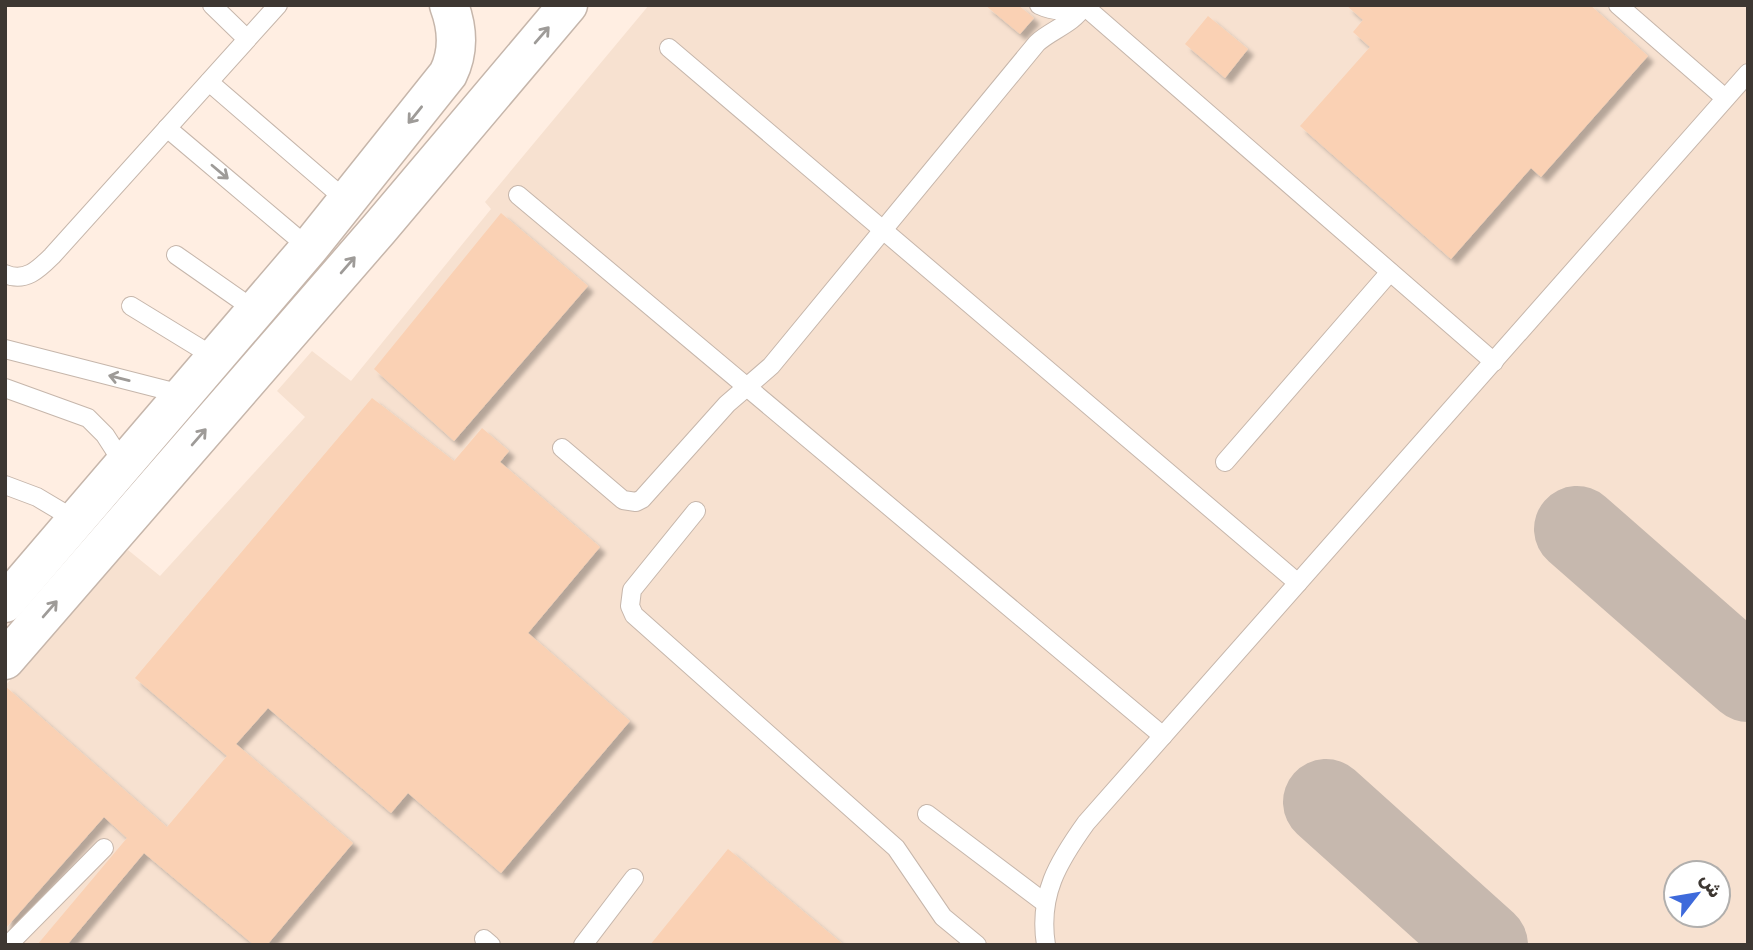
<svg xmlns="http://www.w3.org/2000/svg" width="1753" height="950" font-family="Rubik,Cairo,sans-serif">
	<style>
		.built { fill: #f7e1d0; fill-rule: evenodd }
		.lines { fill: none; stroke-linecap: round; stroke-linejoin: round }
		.taxiway { stroke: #c6b8ae; stroke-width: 86 }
		.building { fill: #fad1b4; filter: url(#shadow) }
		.lane-casing { stroke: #c6b6ab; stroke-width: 20 }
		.secondary-casing { stroke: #c6b6ab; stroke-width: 41 }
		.lane { stroke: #fff; stroke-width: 18 }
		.secondary { stroke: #fff; stroke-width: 38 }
		.oneway { stroke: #9e9b98 }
	</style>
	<defs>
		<filter id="shadow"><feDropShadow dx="6" dy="6" stdDeviation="2" flood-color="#0004"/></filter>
	</defs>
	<rect width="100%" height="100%" fill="#ffeee2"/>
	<path class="built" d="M649,5H1748V945H5V686L107,567L128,550L160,576L305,417L277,391L312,351L351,381L491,209L485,202ZM1676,873H1718V915H1676Z"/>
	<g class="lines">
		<g class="taxiway">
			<path d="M1577,529L1748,679"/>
			<path d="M1326,802L1485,945"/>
		</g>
	</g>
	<g class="building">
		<path d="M985,5H1018L1034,18L1020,34Z"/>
		<path d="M1346,5H1590L1648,56L1541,177L1531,168L1451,259L1300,126L1370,47L1353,32L1363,20Z"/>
		<path d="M1208,16L1248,49L1225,78L1185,44Z"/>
		<path d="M501,213L588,286L454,441L374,369Z"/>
		<path d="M372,398L454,461L482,428L509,451L500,462L600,547L528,633L630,721L501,873L408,793L391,813L268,708L236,744L353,843L267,945H254L144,853L67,945H37L127,838L104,817L5,929V686L167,827L227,756L135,678Z"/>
		<path d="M728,849L844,945H650Z"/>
	</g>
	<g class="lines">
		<defs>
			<g id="lane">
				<path d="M212,5L247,39"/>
				<path d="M1039,5C1054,12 1067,12 1083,7"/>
				<path d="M1083,5L1494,362"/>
				<path d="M1618,5L1725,98"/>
				<path d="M669,48L1298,583"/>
				<path d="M209,82L347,201"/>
				<path d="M167,128L309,248"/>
				<path d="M518,195L1163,736"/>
				<path d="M176,255L256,311"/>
				<path d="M5,274C25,283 39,269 52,256L278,5"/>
				<path d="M131,306L216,358"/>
				<path d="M5,349L185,395"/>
				<path d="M5,388L88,418L105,435L125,466"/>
				<path d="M562,448L623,500L636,502L642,499L727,404L771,366L1037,43C1051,30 1073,24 1083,7"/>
				<path d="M1225,462L1390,272"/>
				<path d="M5,485L37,497L79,522"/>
				<path d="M696,511L632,590L630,606L634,615L896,848L943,917L977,945"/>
				<path d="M927,814L1045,903"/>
				<path d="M484,939L491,945"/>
				<path d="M8,945L104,848"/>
				<path d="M583,945L634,878"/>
				<path d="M1046,945C1038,895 1058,862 1086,823L1748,73"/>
			</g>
			<g id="secondary">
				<path d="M5,603L309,248L448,74C459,52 458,29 449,5"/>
				<path d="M5,660L379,229L568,5"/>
			</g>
		</defs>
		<use href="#lane" class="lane-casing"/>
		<use href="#secondary" class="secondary-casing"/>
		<use href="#lane" class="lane"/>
		<use href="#secondary" class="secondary"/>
	</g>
	<defs><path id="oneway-shaft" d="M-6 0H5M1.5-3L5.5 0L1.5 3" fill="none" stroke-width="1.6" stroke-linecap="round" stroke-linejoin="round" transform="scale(1.75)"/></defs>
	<g class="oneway">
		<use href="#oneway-shaft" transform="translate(542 35) rotate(-49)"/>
		<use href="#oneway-shaft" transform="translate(415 115) rotate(129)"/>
		<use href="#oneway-shaft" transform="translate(220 172) rotate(40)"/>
		<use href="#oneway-shaft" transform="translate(348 265) rotate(-49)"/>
		<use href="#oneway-shaft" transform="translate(119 378) rotate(-166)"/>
		<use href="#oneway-shaft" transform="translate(199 437) rotate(-49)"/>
		<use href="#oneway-shaft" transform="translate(50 609) rotate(-49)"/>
	</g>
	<rect width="1753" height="950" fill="none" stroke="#3d3732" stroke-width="14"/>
	<g transform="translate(1697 894) rotate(59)"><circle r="33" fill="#ffffff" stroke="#b1afad" stroke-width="2"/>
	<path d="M0-5L12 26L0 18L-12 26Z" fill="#3e6adb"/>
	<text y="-10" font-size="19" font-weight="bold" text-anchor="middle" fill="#3d3732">ش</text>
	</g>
</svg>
